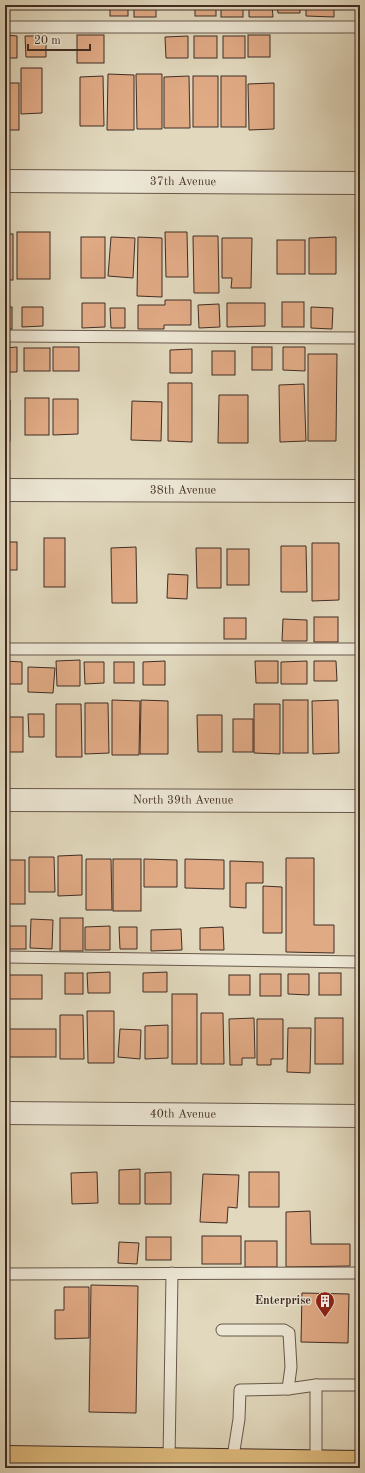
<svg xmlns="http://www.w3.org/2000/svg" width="365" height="1473" font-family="'Old Standard TT',serif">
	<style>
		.building { fill: #e0aa85; stroke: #412d24 }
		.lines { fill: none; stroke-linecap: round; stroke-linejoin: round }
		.service-casing { stroke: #69584a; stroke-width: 13 }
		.minor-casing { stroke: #69584a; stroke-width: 24 }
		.primary-casing { stroke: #412d24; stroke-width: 24 }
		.service { stroke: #ece6d4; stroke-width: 11 }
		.minor { stroke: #ece6d4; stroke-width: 22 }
		.primary { stroke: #e0bc7e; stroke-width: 22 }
		.labels { text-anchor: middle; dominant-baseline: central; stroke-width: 3; stroke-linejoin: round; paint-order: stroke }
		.street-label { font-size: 12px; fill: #412d24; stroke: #ece6d4 }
		.poi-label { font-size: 12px; font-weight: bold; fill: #412d24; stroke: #ece6d4; text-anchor: end }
	</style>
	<rect width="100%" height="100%" fill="#e1d8bd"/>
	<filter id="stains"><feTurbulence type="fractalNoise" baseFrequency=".005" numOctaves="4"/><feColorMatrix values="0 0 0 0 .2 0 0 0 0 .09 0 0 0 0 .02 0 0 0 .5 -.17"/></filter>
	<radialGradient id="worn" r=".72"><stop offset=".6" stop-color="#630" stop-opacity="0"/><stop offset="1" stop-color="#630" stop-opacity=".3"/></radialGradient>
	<g class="building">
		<rect x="110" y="5" width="18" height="11"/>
		<rect x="134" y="5" width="22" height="12"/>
		<rect x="195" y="5" width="21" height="11"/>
		<rect x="221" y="5" width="22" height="12"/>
		<path d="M249,5H272L273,17H249Z"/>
		<path d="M277,5H300V13H278Z"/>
		<path d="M306,5H334V17L306,16Z"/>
		<path d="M5,35L17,36V58H5Z"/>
		<rect x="77" y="35" width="27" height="28"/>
		<rect x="248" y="35" width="22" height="22"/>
		<path d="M25,36H46V57H26Z"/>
		<path d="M188,36V58H166L165,37Z"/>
		<rect x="194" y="36" width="23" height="22"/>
		<rect x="223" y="36" width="22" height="22"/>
		<path d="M21,68H42V113L21,114Z"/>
		<path d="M108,74L134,75V130H107Z"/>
		<path d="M136,74H162V129H137Z"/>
		<path d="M103,76L104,126H80V77Z"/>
		<path d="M189,76L190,128H164V77Z"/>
		<rect x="193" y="76" width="25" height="51"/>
		<rect x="221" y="76" width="25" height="51"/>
		<rect x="5" y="83" width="14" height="47"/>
		<path d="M274,83V129L249,130L248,84Z"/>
		<rect x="17" y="232" width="33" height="47"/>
		<path d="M165,232H187L188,277H166Z"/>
		<rect x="5" y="234" width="8" height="46"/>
		<path d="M193,236H218L219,293H194Z"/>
		<rect x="81" y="237" width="24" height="41"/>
		<path d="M111,237L135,238L133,278L108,276Z"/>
		<path d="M138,237L162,238V297L137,296Z"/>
		<path d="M336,237V274H309V238Z"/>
		<path d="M222,238H252L251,288H231L232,278H222Z"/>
		<rect x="277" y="240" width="28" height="34"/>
		<path d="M165,300H191V325H164V329H138V305H165Z"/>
		<rect x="282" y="302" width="22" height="25"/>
		<path d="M82,303H105V327L82,328Z"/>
		<path d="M227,303H265V326L227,327Z"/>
		<path d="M219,304L220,327L199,328L198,305Z"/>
		<rect x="5" y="307" width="7" height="22"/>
		<path d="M22,307H43V326L22,327Z"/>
		<path d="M311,307L333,308L332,329L311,328Z"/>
		<path d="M110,308H125V328H111Z"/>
		<path d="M17,347V372H5V348Z"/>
		<rect x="53" y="347" width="26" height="24"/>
		<rect x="252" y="347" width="20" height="23"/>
		<path d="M283,347H305V371L283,370Z"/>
		<rect x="24" y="348" width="26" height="23"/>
		<path d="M192,349V373H170V350Z"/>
		<rect x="212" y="351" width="23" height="24"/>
		<path d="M308,354H337L336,441H308Z"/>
		<path d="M168,383H192V442L168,441Z"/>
		<path d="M304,384L306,441L280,442L279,385Z"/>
		<path d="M219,395H248V443H218Z"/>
		<rect x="25" y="398" width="24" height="37"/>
		<path d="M53,399H78V434L53,435Z"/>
		<rect x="5" y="400" width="5" height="41"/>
		<path d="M132,401L162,402L161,441L131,440Z"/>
		<rect x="44" y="538" width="21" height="49"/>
		<rect x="5" y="542" width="12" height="28"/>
		<path d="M312,543H339V600L312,601Z"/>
		<path d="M281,546H306L307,592H281Z"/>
		<path d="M136,547L137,603H112L111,548Z"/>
		<path d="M196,548H221V588H197Z"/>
		<rect x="227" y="549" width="22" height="36"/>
		<path d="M168,574L188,575L187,599L167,598Z"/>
		<rect x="314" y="617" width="24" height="25"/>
		<rect x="224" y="618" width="22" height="21"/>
		<path d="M283,619L307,620V641H282Z"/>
		<path d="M80,660V686H57L56,661Z"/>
		<path d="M5,661L22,662V684H5Z"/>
		<path d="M165,661V685H143V662Z"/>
		<path d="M255,661H278V683H256Z"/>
		<path d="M307,661V684H281V662Z"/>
		<path d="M314,661H336L337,681H314Z"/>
		<path d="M84,662H104V683L85,684Z"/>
		<rect x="114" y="662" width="20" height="21"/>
		<path d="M28,667L55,668L53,693L28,692Z"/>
		<path d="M112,700L140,701L139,755H112Z"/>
		<path d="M141,700L168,701V754H140Z"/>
		<rect x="283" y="700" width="25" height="53"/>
		<path d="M338,700L339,753L313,754L312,701Z"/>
		<path d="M85,703H108L109,753L85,754Z"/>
		<path d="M56,704H81L82,757H56Z"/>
		<path d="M254,704H280V754L254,753Z"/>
		<path d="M28,714H44V737H29Z"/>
		<path d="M197,715H222V752H198Z"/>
		<rect x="5" y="717" width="18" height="35"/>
		<rect x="233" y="719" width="20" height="33"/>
		<path d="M82,855V895L58,896V856Z"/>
		<path d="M29,857H54L55,892H29Z"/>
		<path d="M286,858H314V925H334V953L286,952Z"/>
		<path d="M86,859H111L112,910H86Z"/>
		<rect x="113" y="859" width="28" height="52"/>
		<path d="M144,859L177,860V887H144Z"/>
		<path d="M185,859L224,860V889L185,888Z"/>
		<rect x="5" y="860" width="20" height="44"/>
		<path d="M230,861L263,862V883H246V908L230,907Z"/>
		<path d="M263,886L282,887V933H263Z"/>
		<rect x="60" y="918" width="23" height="33"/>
		<path d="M31,919L53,920L52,949L30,948Z"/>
		<rect x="6" y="926" width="20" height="23"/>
		<path d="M110,926V950H85V927Z"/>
		<path d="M119,927H137V949H120Z"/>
		<path d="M223,927L224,950H200V928Z"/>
		<path d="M181,929L182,950L151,951V930Z"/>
		<path d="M110,972V993H88L87,973Z"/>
		<path d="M167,972V992H143V973Z"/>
		<rect x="65" y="973" width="18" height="21"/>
		<rect x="319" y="973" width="22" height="22"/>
		<rect x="260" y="974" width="21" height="22"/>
		<path d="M288,974H309V995L288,994Z"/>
		<rect x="5" y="975" width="37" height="24"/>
		<rect x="229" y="975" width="21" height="20"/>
		<rect x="172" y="994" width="25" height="70"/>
		<path d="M87,1011H114V1063H88Z"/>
		<path d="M201,1013H223L224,1064H201Z"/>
		<path d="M60,1015H83L84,1059H60Z"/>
		<path d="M254,1018L255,1058H242V1065H230L229,1019Z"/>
		<rect x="315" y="1018" width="28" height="46"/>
		<path d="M257,1019H283V1059H271V1065H257Z"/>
		<path d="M168,1025V1058L145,1059V1026Z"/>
		<path d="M288,1028H311L310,1073L287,1072Z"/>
		<rect x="5" y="1029" width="51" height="28"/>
		<path d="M120,1029L141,1030L140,1059L118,1057Z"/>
		<path d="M140,1169V1204H119V1170Z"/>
		<path d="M97,1172L98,1203L72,1204L71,1173Z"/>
		<path d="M171,1172V1204H145V1173Z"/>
		<rect x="249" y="1172" width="30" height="35"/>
		<path d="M203,1174L239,1175L237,1208L228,1207L227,1223L200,1222Z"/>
		<path d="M310,1211L311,1244H350V1266L286,1267V1212Z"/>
		<rect x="202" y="1236" width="39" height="28"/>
		<rect x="146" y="1237" width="25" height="23"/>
		<rect x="245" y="1241" width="32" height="26"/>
		<path d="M119,1242L139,1243L137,1264L118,1263Z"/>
		<path d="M91,1285L138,1286L136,1413L89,1412Z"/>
		<path d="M64,1287H89V1338L55,1339V1310H64Z"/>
		<path d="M302,1293L349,1294L348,1343L301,1342Z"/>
	</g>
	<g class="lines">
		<defs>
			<g id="service">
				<path d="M5,27H360"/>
				<path d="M5,336L360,338"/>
				<path d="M5,649H360"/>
				<path d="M5,957L360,962"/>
				<path d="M5,1274L360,1273"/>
				<path d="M222,1330H284L289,1333L291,1367L288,1389"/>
				<path d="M169,1459L172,1273"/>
				<path d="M232,1463L239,1419L240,1390L288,1389L316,1385"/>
				<path d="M316,1465V1385H360"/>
			</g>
			<g id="minor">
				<path id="s1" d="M5,181L360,183"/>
				<path id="s2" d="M5,490L360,491"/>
				<path id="s3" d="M5,800L360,801"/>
				<path id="s4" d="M5,1113L360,1116"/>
			</g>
			<path id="primary" d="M5,1457L360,1462"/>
		</defs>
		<use href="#service" class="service-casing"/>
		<use href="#minor" class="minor-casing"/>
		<use href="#primary" class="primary-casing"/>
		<use href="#service" class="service"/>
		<use href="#minor" class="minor"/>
		<use href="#primary" class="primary"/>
	</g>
	<defs>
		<symbol id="building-pin" viewBox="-11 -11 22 30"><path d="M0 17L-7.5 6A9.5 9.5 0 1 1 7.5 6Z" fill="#8f2418" stroke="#ece6d4"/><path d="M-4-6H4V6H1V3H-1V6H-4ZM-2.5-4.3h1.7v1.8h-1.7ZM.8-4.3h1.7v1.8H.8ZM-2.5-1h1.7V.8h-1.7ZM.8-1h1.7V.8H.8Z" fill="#fff"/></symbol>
	</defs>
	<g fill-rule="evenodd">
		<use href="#building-pin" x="314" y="1290" width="22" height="30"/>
	</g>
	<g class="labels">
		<g class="street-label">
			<text stroke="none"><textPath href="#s1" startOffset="178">37th Avenue</textPath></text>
			<text stroke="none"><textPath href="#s2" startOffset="178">38th Avenue</textPath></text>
			<text stroke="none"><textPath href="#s3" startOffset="178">North 39th Avenue</textPath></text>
			<text stroke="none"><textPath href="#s4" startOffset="178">40th Avenue</textPath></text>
		</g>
		<g class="poi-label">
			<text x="311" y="1301">Enterprise</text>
		</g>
	</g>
	<rect width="365" height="1473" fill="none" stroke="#e1d8bd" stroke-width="20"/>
	<rect x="6" y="6" width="353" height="1461" fill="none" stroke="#412d24" stroke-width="2"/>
	<rect x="10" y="10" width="345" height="1453" fill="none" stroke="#412d24"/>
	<path d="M28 44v6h62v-6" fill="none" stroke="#412d24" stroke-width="2"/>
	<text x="34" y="44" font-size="12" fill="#412d24" stroke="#ece6d4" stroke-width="3" paint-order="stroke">20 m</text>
	<rect width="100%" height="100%" filter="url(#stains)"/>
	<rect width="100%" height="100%" fill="url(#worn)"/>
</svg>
